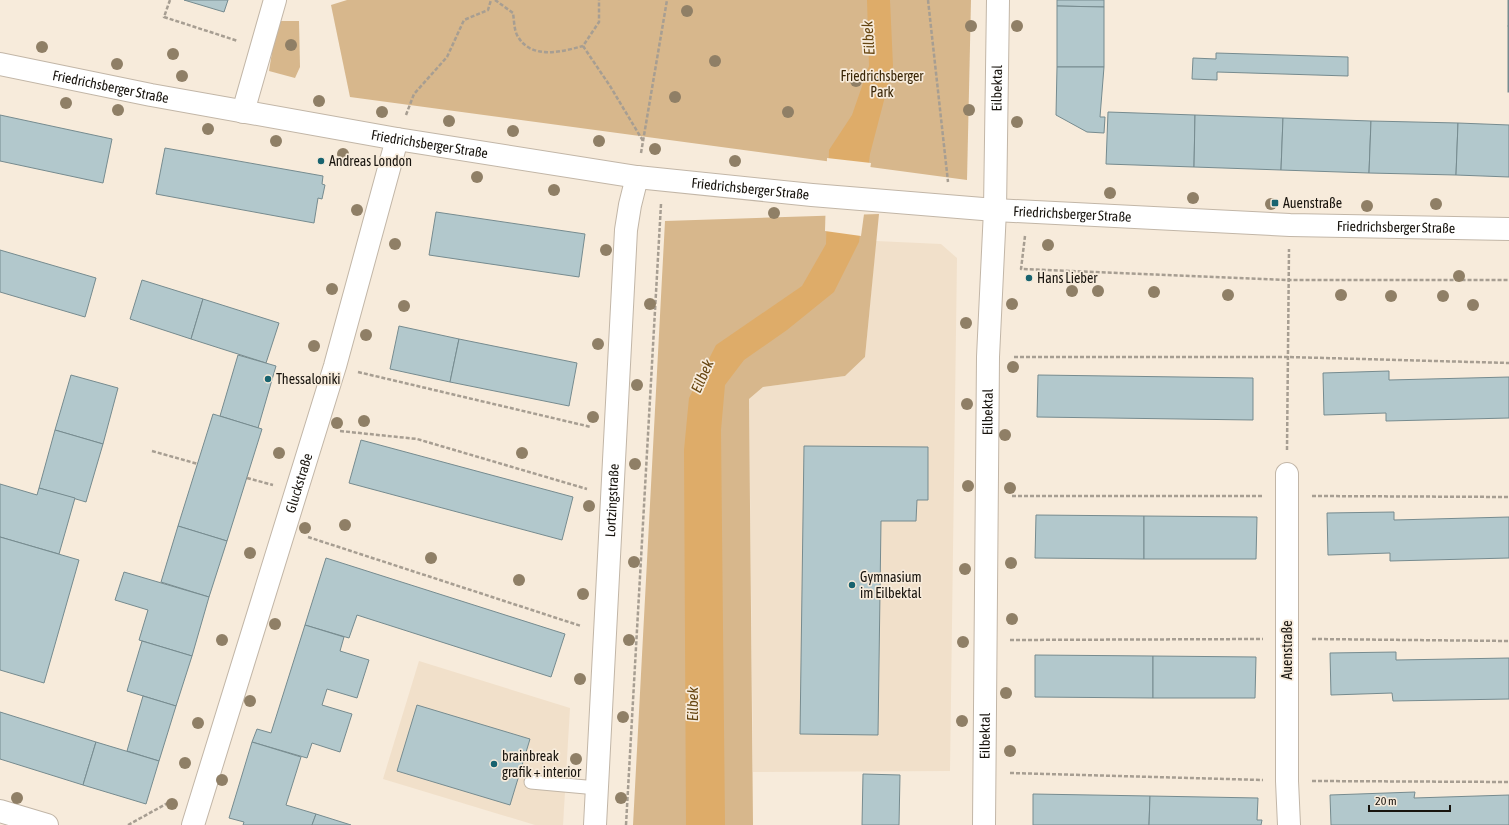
<svg xmlns="http://www.w3.org/2000/svg" width="1509" height="825" font-family="'Asap Condensed',sans-serif">
	<style>
		.built { fill: #f1e0ca }
		.green { fill: #d7b78c }
		.water { fill: #deac69 }
		.pier { fill: #f7ebdb }
		.building { fill: #b2c8cc; stroke: #768b8f }
		.lines { fill: none; stroke-linecap: round; stroke-linejoin: round }
		.service-casing { stroke: #c2b6a7; stroke-width: 15 }
		.minor-casing { stroke: #c2b6a7; stroke-width: 24 }
		.tertiary-casing { stroke: #c2b6a7; stroke-width: 24 }
		.path { stroke: #a79e92; stroke-width: 2.5; stroke-dasharray: 4 2; stroke-linecap: butt }
		.service { stroke: #fff; stroke-width: 13 }
		.minor { stroke: #fff; stroke-width: 22 }
		.tertiary { stroke: #fff; stroke-width: 22 }
		.tree { fill: #8f7f66 }
		.poi-dot { fill: #18636f; stroke: #f7ebdb; stroke-width: 1.5 }
		.labels { text-anchor: middle; dominant-baseline: central; stroke-width: 3.5; stroke-linejoin: round; paint-order: stroke }
		.park-label { font-size: 14px; fill: #3a2607; stroke: #f7ebdb }
		.street-label { font-size: 14px; fill: #18140e; stroke: #f7ebdb }
		.poi-label { font-size: 14px; fill: #18140e; stroke: #f7ebdb; text-anchor: start }
		.water-label { font-size: 15px; font-style: italic; fill: #664510; stroke: #f7ebdb }
	</style>
	<rect width="100%" height="100%" fill="#f7ebdb"/>
	<g class="built">
		<path d="M876,241L941,244L957,258L950,771L753,772L749,399L763,387L845,376L865,357Z"/>
		<path d="M419,661L570,708L563,825H535L383,779Z"/>
	</g>
	<g class="green">
		<path d="M347,0H971L967,180L350,97L331,5Z"/>
		<path d="M277,21H299L300,67L295,78L269,71Z"/>
		<path d="M879,214L865,357L845,376L763,387L749,399L753,825H633L665,221Z"/>
	</g>
	<path class="water" d="M867,0H890L893,66L870,154L859,242L834,292L787,330L744,360L725,385L721,430L725,825H686L684,450L689,398L716,345L802,286L826,244L829,150L852,115L869,66Z"/>
	<path class="pier" d="M827,158L871,163L861,236L825,231Z"/>
	<g class="building">
		<path d="M184,0H228L224,12Z"/>
		<path d="M1057,0H1104V7L1057,6Z"/>
		<rect x="1508" y="0" width="1" height="26"/>
		<path d="M1057,6L1104,7V67H1057Z"/>
		<rect x="1508" y="26" width="1" height="66"/>
		<path d="M1216,53L1348,57V76L1217,72V80L1192,79L1193,58L1216,59Z"/>
		<path d="M1057,67H1104L1100,117H1105L1104,133L1087,132L1056,115Z"/>
		<path d="M1108,112L1195,115L1194,167L1106,164Z"/>
		<path d="M0,115L112,139L103,183L0,161Z"/>
		<path d="M1195,115L1283,118L1281,170L1194,167Z"/>
		<path d="M1283,118L1371,121L1369,173L1281,170Z"/>
		<path d="M1371,121L1458,123L1456,175L1369,173Z"/>
		<path d="M1458,123L1509,125V177L1456,175Z"/>
		<path d="M165,148L323,176L322,184L325,185L322,199L318,198L314,223L156,194Z"/>
		<path d="M436,212L585,234L579,277L429,255Z"/>
		<path d="M0,250L96,278L85,317L0,292Z"/>
		<path d="M142,280L203,299L191,339L130,319Z"/>
		<path d="M203,299L279,323L266,363L191,339Z"/>
		<path d="M399,326L459,339L450,382L390,369Z"/>
		<path d="M459,339L577,363L569,406L450,382Z"/>
		<path d="M238,355L276,366L258,428L220,416Z"/>
		<path d="M1389,371V380L1509,377V418L1386,421V413L1324,415L1323,373Z"/>
		<path d="M71,375L118,388L103,444L55,430Z"/>
		<path d="M1038,375L1253,378V420L1037,417Z"/>
		<path d="M213,414L262,429L227,541L178,526Z"/>
		<path d="M55,430L103,444L86,502L39,488Z"/>
		<path d="M361,440L573,497L562,540L349,483Z"/>
		<path d="M804,446L928,447V500H917L916,521H881L878,735L800,734Z"/>
		<path d="M0,484L37,495L39,488L75,498L59,554L0,537Z"/>
		<path d="M1394,512V520L1509,517V558L1390,561V553L1328,555L1327,513Z"/>
		<path d="M1036,515L1144,516V559L1035,558Z"/>
		<path d="M1144,516L1257,517L1256,559H1144Z"/>
		<path d="M178,526L227,541L209,597L161,582Z"/>
		<path d="M0,537L79,560L44,683L0,670Z"/>
		<path d="M326,558L565,634L551,677L357,615L349,638L305,625Z"/>
		<path d="M124,572L209,597L192,656L139,640L148,610L115,600Z"/>
		<path d="M305,625L344,637L340,651L369,660L357,698L327,689L322,705L352,714L340,752L312,743L307,758L252,742L257,729L271,733Z"/>
		<path d="M142,641L192,656L176,706L127,691Z"/>
		<path d="M1396,652V660L1509,658V699L1393,701L1392,693L1331,695L1330,653Z"/>
		<path d="M1035,655L1153,656V698L1035,697Z"/>
		<path d="M1153,656L1256,657L1255,698H1153Z"/>
		<path d="M143,696L176,706L159,761L127,751Z"/>
		<path d="M417,705L530,739L510,805L397,771Z"/>
		<path d="M0,712L96,742L83,785L0,759Z"/>
		<path d="M96,742L159,761L146,804L83,785Z"/>
		<path d="M252,742L301,757L286,805L316,814L312,825H243L244,822L229,818Z"/>
		<path d="M863,774L900,775L899,825H862Z"/>
		<path d="M1415,792L1414,798L1509,795V825H1331L1330,795Z"/>
		<path d="M1033,794L1150,796L1149,825H1033Z"/>
		<path d="M1150,796L1258,798L1257,820H1262L1261,825H1149Z"/>
		<path d="M316,814L351,825H312Z"/>
	</g>
	<g class="lines">
		<defs>
			<path id="service" d="M531,782L597,788"/>
			<g id="minor">
				<path d="M243,112L275,0"/>
				<path d="M1287,474V781L1289,825"/>
				<path d="M0,811L47,825"/>
				<path id="s1" d="M193,825L335,366L397,139"/>
				<path id="s2" d="M595,825L626,230L630,205L637,177"/>
			</g>
			<g id="tertiary">
				<path id="s3" d="M0,64L151,95L397,139L637,177L812,195L995,210L1290,225L1509,229"/>
				<path id="s4" d="M984,825L988,357L995,210L998,0"/>
			</g>
		</defs>
		<use href="#service" class="service-casing"/>
		<use href="#minor" class="minor-casing"/>
		<use href="#tertiary" class="tertiary-casing"/>
		<g class="path">
			<path d="M170,0L164,17L238,41"/>
			<path d="M495,0L513,13C514,19 514,29 517,35C530,60 561,52 583,46L599,22V0"/>
			<path d="M928,0L948,182"/>
			<path d="M583,46L610,86L643,141"/>
			<path d="M406,115L414,94L447,57L464,20L488,10L491,0"/>
			<path d="M641,153L667,0"/>
			<path d="M1025,236L1021,269L1288,280H1509"/>
			<path d="M1014,357H1288L1509,363"/>
			<path d="M358,372L591,427"/>
			<path d="M340,431L417,439L587,489"/>
			<path d="M1287,450L1289,249"/>
			<path d="M152,451L198,464"/>
			<path d="M247,478L273,485"/>
			<path d="M1012,496H1263"/>
			<path d="M1312,496L1509,497"/>
			<path d="M308,537L581,626"/>
			<path d="M1312,639L1509,641"/>
			<path d="M1010,640L1263,639"/>
			<path d="M1010,773L1263,780"/>
			<path d="M1312,781L1509,782"/>
			<path d="M128,825L175,799"/>
			<path d="M626,825L661,204"/>
		</g>
		<use href="#service" class="service"/>
		<use href="#minor" class="minor"/>
		<use href="#tertiary" class="tertiary"/>
	</g>
	<g class="tree">
		<circle cx="687" cy="11" r="6"/>
		<circle cx="971" cy="26" r="6"/>
		<circle cx="1017" cy="26" r="6"/>
		<circle cx="291" cy="45" r="6"/>
		<circle cx="42" cy="47" r="6"/>
		<circle cx="173" cy="54" r="6"/>
		<circle cx="715" cy="61" r="6"/>
		<circle cx="117" cy="64" r="6"/>
		<circle cx="182" cy="76" r="6"/>
		<circle cx="856" cy="81" r="6"/>
		<circle cx="675" cy="97" r="6"/>
		<circle cx="319" cy="101" r="6"/>
		<circle cx="66" cy="103" r="6"/>
		<circle cx="118" cy="110" r="6"/>
		<circle cx="969" cy="110" r="6"/>
		<circle cx="382" cy="112" r="6"/>
		<circle cx="788" cy="112" r="6"/>
		<circle cx="449" cy="121" r="6"/>
		<circle cx="1017" cy="122" r="6"/>
		<circle cx="208" cy="129" r="6"/>
		<circle cx="513" cy="131" r="6"/>
		<circle cx="276" cy="141" r="6"/>
		<circle cx="599" cy="141" r="6"/>
		<circle cx="655" cy="149" r="6"/>
		<circle cx="343" cy="154" r="6"/>
		<circle cx="735" cy="161" r="6"/>
		<circle cx="477" cy="177" r="6"/>
		<circle cx="554" cy="190" r="6"/>
		<circle cx="1110" cy="193" r="6"/>
		<circle cx="1193" cy="198" r="6"/>
		<circle cx="1271" cy="204" r="6"/>
		<circle cx="1436" cy="204" r="6"/>
		<circle cx="1367" cy="206" r="6"/>
		<circle cx="357" cy="210" r="6"/>
		<circle cx="774" cy="213" r="6"/>
		<circle cx="395" cy="244" r="6"/>
		<circle cx="1048" cy="245" r="6"/>
		<circle cx="606" cy="250" r="6"/>
		<circle cx="1459" cy="276" r="6"/>
		<circle cx="332" cy="289" r="6"/>
		<circle cx="1072" cy="291" r="6"/>
		<circle cx="1098" cy="291" r="6"/>
		<circle cx="1154" cy="292" r="6"/>
		<circle cx="1228" cy="295" r="6"/>
		<circle cx="1341" cy="295" r="6"/>
		<circle cx="1391" cy="296" r="6"/>
		<circle cx="1443" cy="296" r="6"/>
		<circle cx="650" cy="304" r="6"/>
		<circle cx="1012" cy="304" r="6"/>
		<circle cx="1473" cy="305" r="6"/>
		<circle cx="404" cy="306" r="6"/>
		<circle cx="966" cy="323" r="6"/>
		<circle cx="366" cy="335" r="6"/>
		<circle cx="598" cy="344" r="6"/>
		<circle cx="314" cy="346" r="6"/>
		<circle cx="1013" cy="367" r="6"/>
		<circle cx="637" cy="385" r="6"/>
		<circle cx="967" cy="404" r="6"/>
		<circle cx="593" cy="417" r="6"/>
		<circle cx="364" cy="421" r="6"/>
		<circle cx="337" cy="423" r="6"/>
		<circle cx="1005" cy="435" r="6"/>
		<circle cx="279" cy="453" r="6"/>
		<circle cx="522" cy="453" r="6"/>
		<circle cx="635" cy="464" r="6"/>
		<circle cx="968" cy="486" r="6"/>
		<circle cx="1010" cy="488" r="6"/>
		<circle cx="589" cy="506" r="6"/>
		<circle cx="345" cy="525" r="6"/>
		<circle cx="305" cy="528" r="6"/>
		<circle cx="250" cy="553" r="6"/>
		<circle cx="431" cy="558" r="6"/>
		<circle cx="634" cy="562" r="6"/>
		<circle cx="1011" cy="563" r="6"/>
		<circle cx="965" cy="569" r="6"/>
		<circle cx="519" cy="580" r="6"/>
		<circle cx="583" cy="594" r="6"/>
		<circle cx="1012" cy="619" r="6"/>
		<circle cx="275" cy="624" r="6"/>
		<circle cx="222" cy="640" r="6"/>
		<circle cx="629" cy="640" r="6"/>
		<circle cx="963" cy="642" r="6"/>
		<circle cx="580" cy="679" r="6"/>
		<circle cx="1006" cy="693" r="6"/>
		<circle cx="250" cy="701" r="6"/>
		<circle cx="623" cy="717" r="6"/>
		<circle cx="962" cy="721" r="6"/>
		<circle cx="198" cy="723" r="6"/>
		<circle cx="1010" cy="751" r="6"/>
		<circle cx="576" cy="759" r="6"/>
		<circle cx="185" cy="763" r="6"/>
		<circle cx="222" cy="780" r="6"/>
		<circle cx="17" cy="798" r="6"/>
		<circle cx="621" cy="798" r="6"/>
		<circle cx="172" cy="804" r="6"/>
	</g>
	<g class="poi-dot">
		<circle cx="321" cy="161" r="4"/>
		<rect x="1271" y="199" width="8" height="8" rx="2"/>
		<circle cx="1029" cy="278" r="4"/>
		<circle cx="268" cy="379" r="4"/>
		<circle cx="852" cy="585" r="4"/>
		<circle cx="494" cy="764" r="4"/>
	</g>
	<g class="labels">
		<g class="park-label">
			<text x="882" y="76">Friedrichsberger<tspan x="882" dy="16">Park</tspan></text>
		</g>
		<g class="street-label">
			<text stroke="none"><textPath href="#s3" startOffset="113">Friedrichsberger Straße</textPath></text>
			<text stroke="none"><textPath href="#s4" startOffset="737">Eilbektal</textPath></text>
			<text stroke="none"><textPath href="#s3" startOffset="437">Friedrichsberger Straße</textPath></text>
			<text stroke="none"><textPath href="#s3" startOffset="761">Friedrichsberger Straße</textPath></text>
			<text stroke="none"><textPath href="#s3" startOffset="1084">Friedrichsberger Straße</textPath></text>
			<text stroke="none"><textPath href="#s3" startOffset="1408">Friedrichsberger Straße</textPath></text>
			<text stroke="none"><textPath href="#s4" startOffset="413">Eilbektal</textPath></text>
			<text stroke="none"><textPath href="#s1" startOffset="358">Gluckstraße</textPath></text>
			<text stroke="none"><textPath href="#s2" startOffset="325">Lortzingstraße</textPath></text>
			<text transform="translate(1287 650) rotate(-90)">Auenstraße</text>
			<text stroke="none"><textPath href="#s4" startOffset="89">Eilbektal</textPath></text>
		</g>
		<g class="poi-label">
			<text x="329" y="161">Andreas London</text>
			<text x="1283" y="203">Auenstraße</text>
			<text x="1037" y="278">Hans Lieber</text>
			<text x="276" y="379">Thessaloniki</text>
			<text x="860" y="577">Gymnasium<tspan x="860" dy="16">im Eilbektal</tspan></text>
			<text x="502" y="756">brainbreak<tspan x="502" dy="16">grafik + interior</tspan></text>
		</g>
		<g class="water-label">
			<text transform="translate(868 38) rotate(-94)">Eilbek</text>
			<text transform="translate(702 376) rotate(-66)">Eilbek</text>
			<text transform="translate(692 704) rotate(-90)">Eilbek</text>
		</g>
	</g>
	<path d="M1369 805v6h81v-6" fill="none" stroke="#18140e" stroke-width="2"/>
	<text x="1375" y="805" font-size="12" fill="#18140e" stroke="#f7ebdb" stroke-width="3" paint-order="stroke">20 m</text>
</svg>
